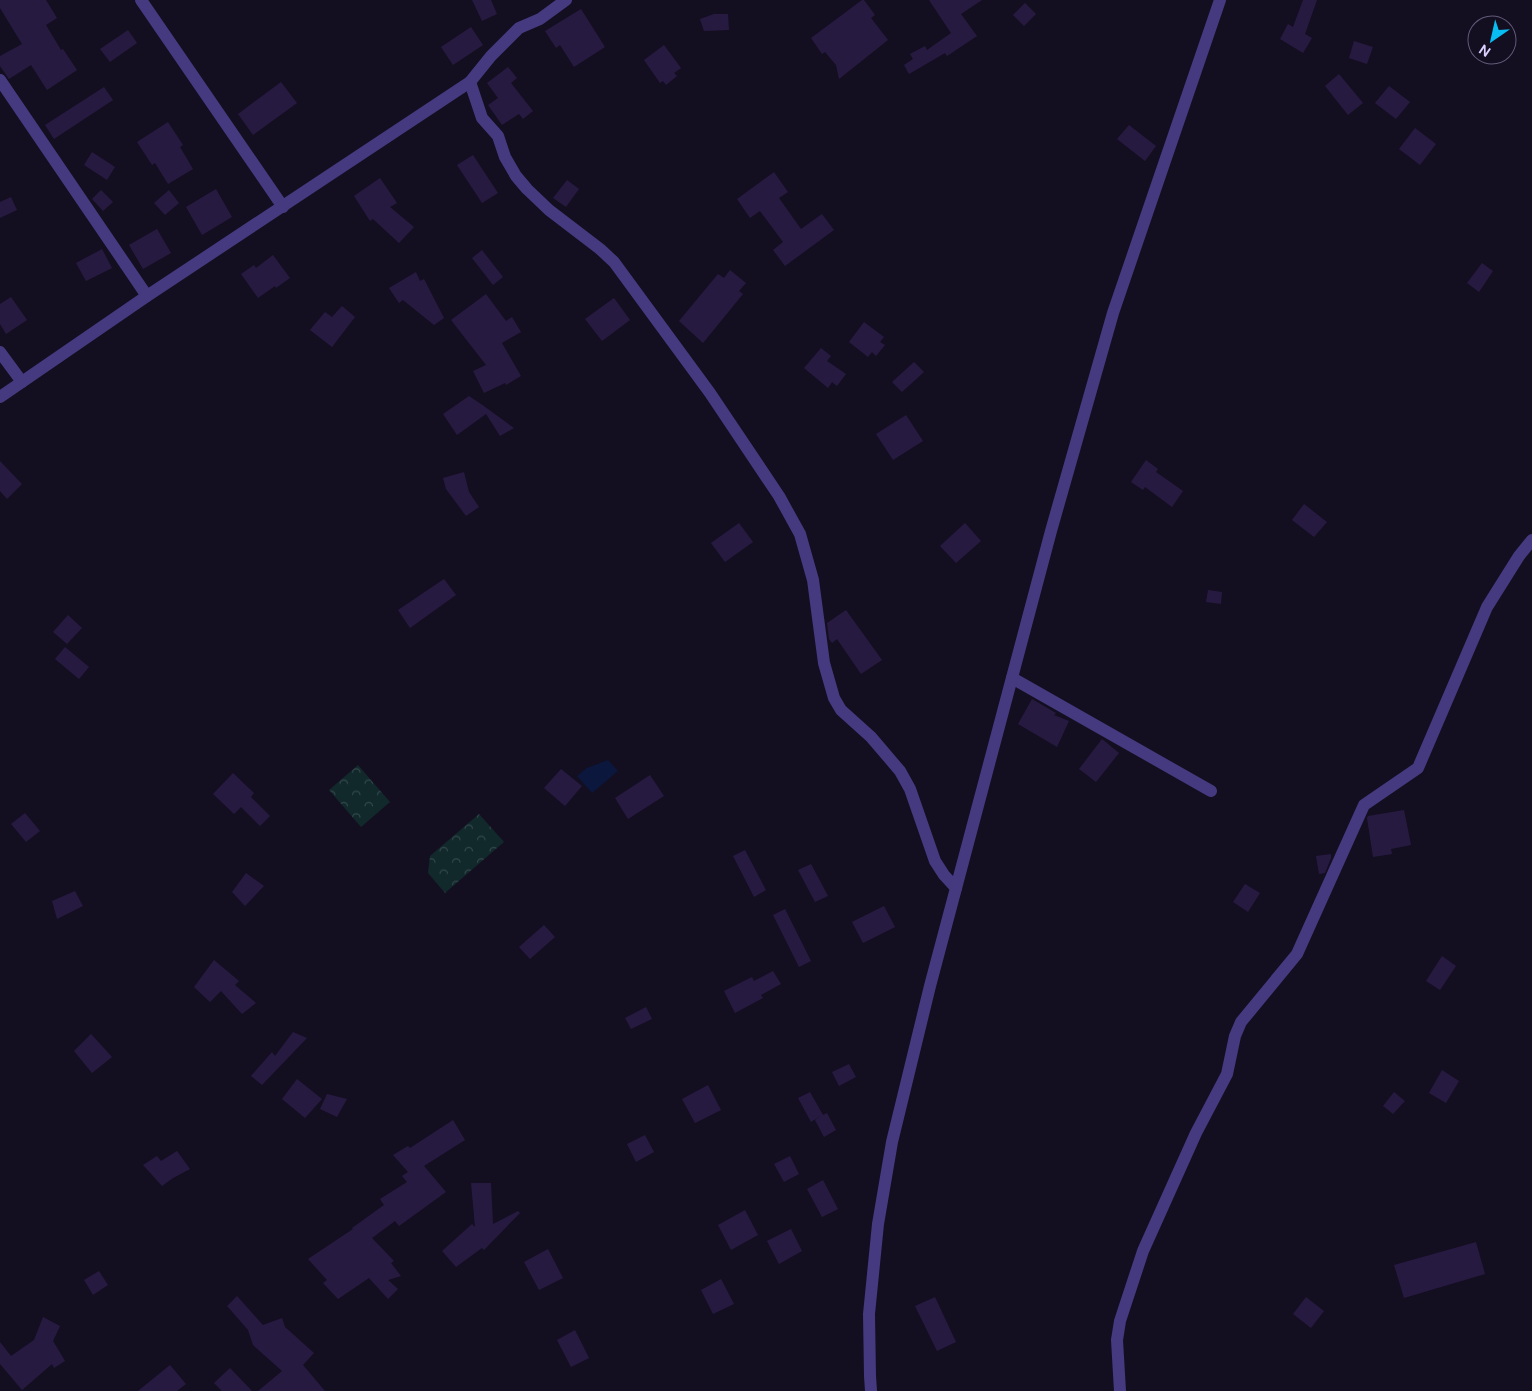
<svg xmlns="http://www.w3.org/2000/svg" width="1532" height="1391" font-family="'DM Sans',sans-serif">
	<style>
		.forest { fill: url(#forest-crowns) }
		.water { fill: #0b173d }
		.building { fill: #271a41 }
		.lines { fill: none; stroke-linecap: round; stroke-linejoin: round }
		.street { stroke: #453a7f; stroke-width: 12 }
	</style>
	<defs>
		<pattern id="forest-crowns" width="20" height="18" patternUnits="userSpaceOnUse" patternTransform="scale(1.25)"><rect width="20" height="18" fill="#11292b"/><path d="M2 6a3 3 0 1 1 6 0M12 15a3 3 0 1 1 6 0" fill="none" stroke="#33474b"/></pattern>
	</defs>
	<rect width="100%" height="100%" fill="#140e21"/>
	<g class="forest">
		<path d="M358,765L390,802L361,827L329,790Z"/>
		<path d="M479,814L504,842L445,893L428,873L430,856Z"/>
	</g>
	<path class="water" d="M608,760L618,771L592,793L577,776L587,768Z"/>
	<g class="building">
		<path d="M0,0H46L57,18L46,25L61,50L63,49L77,70L47,90L31,65L9,79L0,66V56L22,44L0,8Z"/>
		<path d="M472,0H491L497,14L482,21Z"/>
		<path d="M862,0H864L875,15L871,18L888,40L839,79L836,65L825,52L822,54L811,38Z"/>
		<path d="M929,0H982L961,14L977,36L947,56L945,53L909,74L904,65L913,59L910,54L925,46L927,50L951,33Z"/>
		<path d="M1303,0H1317L1305,34L1312,38L1303,53L1280,39L1288,24L1293,27Z"/>
		<path d="M1025,3L1036,14L1024,26L1013,15Z"/>
		<path d="M581,9L605,47L574,67L560,45L556,48L545,31Z"/>
		<path d="M714,14H728L729,30L704,31L700,19Z"/>
		<path d="M471,27L483,45L453,65L441,47Z"/>
		<path d="M128,30L137,43L110,62L100,49Z"/>
		<path d="M1354,41L1373,47L1367,64L1349,58Z"/>
		<path d="M664,45L681,68L674,73L677,76L666,85L663,81L660,83L644,60Z"/>
		<path d="M508,67L517,78L511,83L533,111L523,119L519,114L502,125L488,105L498,98L487,83Z"/>
		<path d="M1339,74L1363,103L1348,115L1325,86Z"/>
		<path d="M281,82L297,103L253,135L238,114Z"/>
		<path d="M1389,86L1410,102L1396,119L1375,103Z"/>
		<path d="M104,87L113,100L54,139L45,125Z"/>
		<path d="M168,122L183,145L180,147L193,169L168,184L155,163L152,165L137,142Z"/>
		<path d="M1129,125L1156,146L1145,161L1117,139Z"/>
		<path d="M1415,128L1436,144L1420,165L1399,149Z"/>
		<path d="M92,152L115,167L107,180L84,165Z"/>
		<path d="M473,155L498,193L482,203L457,165Z"/>
		<path d="M774,172L788,192L779,198L801,229L822,214L834,230L785,266L773,250L783,242L760,211L750,218L737,199Z"/>
		<path d="M380,178L397,203L390,207L414,227L399,243L373,219L370,221L354,196Z"/>
		<path d="M567,180L579,189L566,207L553,198Z"/>
		<path d="M216,189L232,217L202,235L186,207Z"/>
		<path d="M101,190L113,202L103,211L92,199Z"/>
		<path d="M169,190L179,203L165,215L154,203Z"/>
		<path d="M11,197L17,210L0,218V202Z"/>
		<path d="M157,229L171,253L143,269L129,245Z"/>
		<path d="M102,249L112,268L86,281L76,263Z"/>
		<path d="M482,250L503,277L493,285L472,258Z"/>
		<path d="M273,255L290,278L276,288L275,286L258,298L241,274L254,265L256,268Z"/>
		<path d="M1482,263L1493,271L1479,292L1467,283Z"/>
		<path d="M730,270L746,283L739,291L743,294L703,343L679,321L718,274L724,278Z"/>
		<path d="M416,272L420,281L424,279L444,318L434,325L403,300L399,303L389,288Z"/>
		<path d="M486,294L506,321L512,317L521,332L502,343L521,376L506,385L505,383L484,393L473,371L486,365L451,320Z"/>
		<path d="M11,297L27,320L6,334L0,324V304Z"/>
		<path d="M614,298L630,320L602,341L585,319Z"/>
		<path d="M342,306L355,317L332,347L310,330L325,312L332,317Z"/>
		<path d="M864,322L884,337L880,342L885,345L876,356L872,352L868,357L849,342Z"/>
		<path d="M821,348L831,356L827,361L846,374L837,386L832,382L828,388L804,368Z"/>
		<path d="M914,362L924,372L902,392L892,382Z"/>
		<path d="M469,396L481,404L514,428L500,436L486,414L457,435L443,414Z"/>
		<path d="M906,415L923,441L893,460L876,434Z"/>
		<path d="M1146,460L1158,469L1156,472L1183,491L1172,507L1145,487L1143,490L1131,482Z"/>
		<path d="M0,461L22,484L7,499L0,491Z"/>
		<path d="M464,472L469,492L479,507L466,516L446,489L443,478Z"/>
		<path d="M1304,504L1327,522L1314,537L1292,520Z"/>
		<path d="M739,523L753,542L725,562L711,543Z"/>
		<path d="M965,523L981,541L956,563L940,546Z"/>
		<path d="M444,579L456,595L410,628L398,610Z"/>
		<path d="M1208,590L1222,592L1221,604L1206,602Z"/>
		<path d="M846,610L882,660L861,674L837,639L832,643L829,639L827,623Z"/>
		<path d="M68,615L82,628L67,644L53,632Z"/>
		<path d="M65,647L89,667L79,679L55,659Z"/>
		<path d="M1032,699L1056,713L1054,715L1069,721L1057,747L1018,724Z"/>
		<path d="M1102,739L1119,753L1096,782L1079,769Z"/>
		<path d="M561,769L582,786L565,806L544,788Z"/>
		<path d="M233,773L254,793L251,797L270,816L260,826L241,807L234,814L213,794Z"/>
		<path d="M650,775L664,796L628,819L615,798Z"/>
		<path d="M1404,810L1411,845L1391,849L1392,854L1373,857L1367,818L1368,816Z"/>
		<path d="M25,813L40,831L26,842L11,824Z"/>
		<path d="M745,850L766,890L754,897L733,856Z"/>
		<path d="M1331,854V858L1325,873L1319,874L1316,856Z"/>
		<path d="M811,864L828,896L815,902L798,870Z"/>
		<path d="M246,873L264,886L245,906L232,892Z"/>
		<path d="M1245,884L1260,893L1248,912L1233,902Z"/>
		<path d="M75,891L83,906L57,919L52,901Z"/>
		<path d="M884,906L895,927L863,943L852,922Z"/>
		<path d="M785,909L811,961L799,967L773,915Z"/>
		<path d="M544,925L555,937L530,959L519,947Z"/>
		<path d="M1442,956L1456,966L1440,990L1426,981Z"/>
		<path d="M214,960L239,981L235,985L256,1003L242,1014L221,991L210,1002L194,987Z"/>
		<path d="M773,971L781,984L761,995L763,998L735,1013L724,991L752,977L754,981Z"/>
		<path d="M646,1007L652,1019L631,1029L625,1018Z"/>
		<path d="M293,1032L307,1038L262,1085L251,1076L272,1052L275,1056Z"/>
		<path d="M91,1034L112,1057L92,1073L74,1051Z"/>
		<path d="M849,1064L856,1077L839,1086L832,1072Z"/>
		<path d="M1442,1070L1459,1081L1446,1103L1429,1093Z"/>
		<path d="M297,1079L322,1099L305,1118L282,1099Z"/>
		<path d="M708,1085L721,1110L695,1123L682,1099Z"/>
		<path d="M810,1092L823,1115L827,1113L836,1130L824,1137L815,1120L822,1115L811,1122L798,1098Z"/>
		<path d="M1394,1092L1405,1101L1393,1114L1383,1106Z"/>
		<path d="M327,1094L347,1099L337,1117L320,1109Z"/>
		<path d="M453,1120L465,1140L424,1166L446,1192L399,1226L395,1221L372,1238L394,1261L391,1263L401,1276L388,1280L398,1289L388,1299L369,1278L338,1299L323,1283L327,1280L308,1259L353,1229L352,1228L384,1205L380,1199L407,1182L402,1176L408,1172L393,1155L408,1146L410,1148Z"/>
		<path d="M645,1135L654,1152L636,1162L627,1144Z"/>
		<path d="M177,1151L190,1169L173,1178L162,1186L143,1165L157,1156L161,1161Z"/>
		<path d="M790,1156L799,1174L784,1182L774,1164Z"/>
		<path d="M823,1180L838,1209L822,1217L807,1189Z"/>
		<path d="M471,1183H491L493,1224L518,1211L520,1213L484,1250L482,1248L456,1267L442,1251L472,1224L475,1227Z"/>
		<path d="M745,1210L758,1235L731,1250L718,1225Z"/>
		<path d="M791,1229L802,1251L779,1264L767,1241Z"/>
		<path d="M1476,1242L1485,1274L1404,1298L1394,1265Z"/>
		<path d="M548,1249L563,1278L539,1290L524,1262Z"/>
		<path d="M99,1271L108,1285L93,1295L84,1280Z"/>
		<path d="M721,1279L734,1304L713,1314L701,1290Z"/>
		<path d="M237,1296L263,1325L282,1318L285,1327L314,1353L303,1365L325,1391H258L282,1371L253,1345L248,1330L227,1306Z"/>
		<path d="M935,1297L956,1342L937,1351L915,1306Z"/>
		<path d="M1306,1297L1324,1311L1311,1328L1293,1314Z"/>
		<path d="M43,1317L60,1326L53,1341L65,1361L54,1368L52,1364L22,1390L0,1364V1342L11,1356L34,1340Z"/>
		<path d="M575,1330L589,1358L571,1367L557,1340Z"/>
		<path d="M170,1365L186,1384L177,1391H138Z"/>
		<path d="M230,1368L252,1391H222L214,1383Z"/>
	</g>
	<g class="lines">
		<g class="street">
			<path d="M141,0L283,207"/>
			<path d="M0,80L147,296"/>
			<path d="M470,82L482,118L498,136L505,157L516,176L527,189L549,210L600,249L614,262L710,393L779,496L800,534L813,580L824,663L834,698L841,710L871,737L900,771L910,789L935,861L944,875L956,888"/>
			<path d="M0,352L22,382"/>
			<path d="M0,397L147,296L470,82L491,56L519,28L540,19L566,0"/>
			<path d="M1012,678L1211,791"/>
			<path d="M871,1391L870,1376L869,1314L878,1224L892,1142L930,986L1051,531L1113,313L1220,0"/>
			<path d="M1120,1391L1117,1340L1120,1321L1143,1251L1196,1133L1227,1074L1235,1036L1241,1022L1297,954L1364,805L1418,768L1487,607L1519,556L1532,540"/>
		</g>
	</g>
	<g transform="translate(1492 40) rotate(214)"><circle r="24" fill="#140e21" stroke="#635b79"/>
	<path d="M0-4L9 19L0 12L-9 19Z" fill="#07bdf2"/>
	<text y="-8" font-size="14" font-weight="bold" text-anchor="middle" fill="#dacffe">N</text>
	</g>
</svg>
